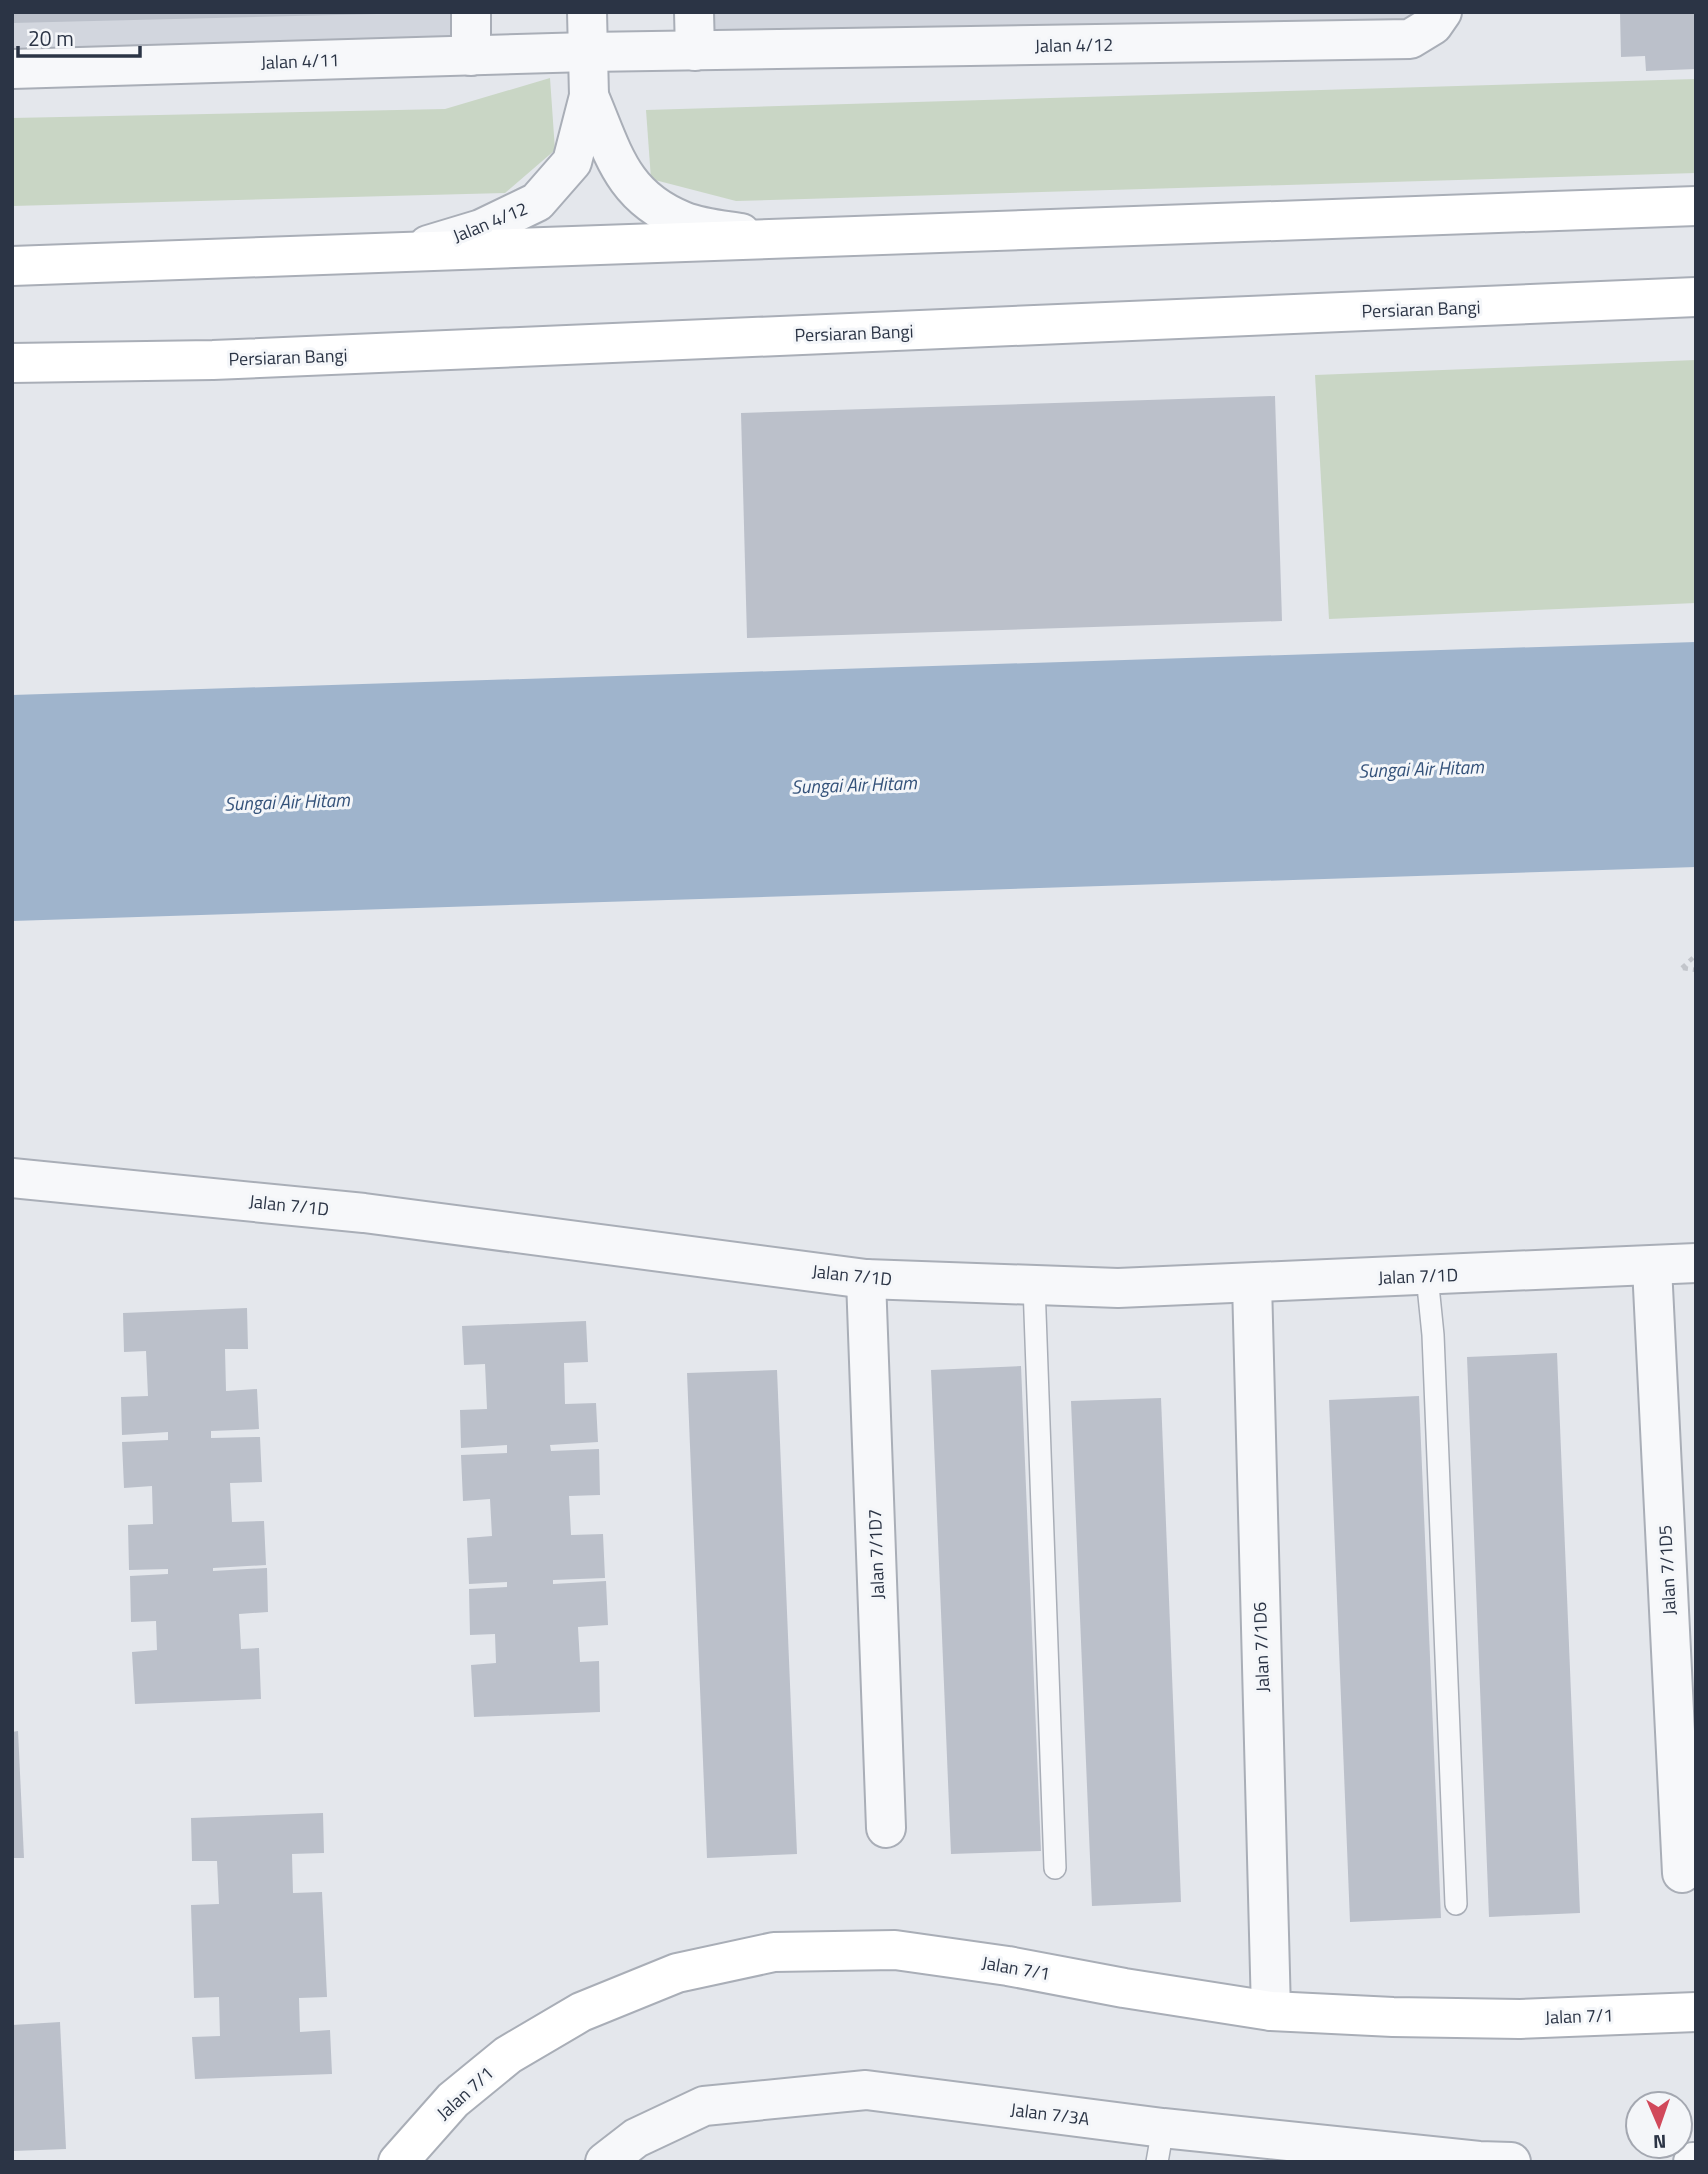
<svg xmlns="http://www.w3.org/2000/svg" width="1708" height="2174" font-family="'Titillium Web',sans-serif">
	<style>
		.built { fill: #d2d6de }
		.green { fill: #c9d6c5 }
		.water { fill: #9fb4cc }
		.building { fill: #bbc0ca }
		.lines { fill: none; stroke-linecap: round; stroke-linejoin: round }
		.lane-casing { stroke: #a9aeb7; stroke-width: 24 }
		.street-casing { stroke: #a9aeb7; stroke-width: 42 }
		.secondary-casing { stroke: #a9aeb7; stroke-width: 42 }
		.path { stroke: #c2c5cb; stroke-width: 4.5; stroke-dasharray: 5 5; stroke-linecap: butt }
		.lane { stroke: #f7f8fa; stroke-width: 21 }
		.street { stroke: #f7f8fa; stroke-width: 38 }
		.secondary { stroke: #fff; stroke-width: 38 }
		.labels { text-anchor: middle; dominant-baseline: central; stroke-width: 6; stroke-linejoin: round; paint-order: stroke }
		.street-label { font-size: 18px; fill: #2b3445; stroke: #f4f6f9 }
		.water-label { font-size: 19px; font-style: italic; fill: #34527a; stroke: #f4f6f9 }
	</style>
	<rect width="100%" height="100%" fill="#e4e7ec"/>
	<g class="built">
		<path d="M12,12H455V41L12,51Z"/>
		<path d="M708,12H1418L1399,25L709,38Z"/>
	</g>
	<g class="green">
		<path d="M550,78L555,150L505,193L12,206V118L445,109Z"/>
		<path d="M1696,79V173L736,201L651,179L646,110Z"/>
		<path d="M1696,360V603L1329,619L1315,375Z"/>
	</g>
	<path class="water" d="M1696,642V867L12,921V695Z"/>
	<g class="building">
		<path d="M12,12H377V14L12,23Z"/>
		<path d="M1620,12H1696V69L1646,71L1645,56L1621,57Z"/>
		<path d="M1275,396L1282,621L747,638L741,413Z"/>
		<path d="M247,1308L248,1349H225L226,1391L257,1389L259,1429L211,1431V1438L260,1437L262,1482L230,1483L232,1522L264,1521L266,1565L213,1568V1571L267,1568L268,1612L239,1614L241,1649L259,1648L261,1699L135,1704L132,1652L157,1650L156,1621L131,1622L130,1576L168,1574V1569L129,1570L128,1525L153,1524L152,1486L124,1488L122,1442L168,1440V1432L122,1435L121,1397L148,1396L146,1351L124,1352L123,1313Z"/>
		<path d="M586,1321L588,1362L564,1363L565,1404L596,1403L598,1442L550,1445L551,1451L599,1449L600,1495L569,1496L571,1535L603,1534L605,1578L553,1580V1584L606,1581L608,1625L578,1627L580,1662L599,1661L600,1712L474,1717L471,1665L496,1663L495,1634L470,1635L469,1589L507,1587V1582L469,1584L467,1538L492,1536L490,1499L463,1501L461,1455L507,1453V1445L461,1448L460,1410L487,1409L485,1364L464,1365L462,1326Z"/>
		<path d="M1557,1353L1580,1913L1489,1917L1467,1357Z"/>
		<path d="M1021,1366L1041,1851L951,1854L931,1370Z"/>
		<path d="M777,1370L797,1854L707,1858L687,1373Z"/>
		<path d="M1419,1396L1441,1918L1350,1922L1329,1400Z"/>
		<path d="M1161,1398L1181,1902L1092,1906L1071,1401Z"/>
		<path d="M18,1731L24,1858H12V1732Z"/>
		<path d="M323,1813L324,1853L292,1854L293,1893L322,1892L327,1997L299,1998L300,2032L330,2030L332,2074L195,2079L192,2037L220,2036L219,1997L194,1998L191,1905L219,1904L217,1861H192L191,1818Z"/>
		<path d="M60,2022L66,2149L13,2151L12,2025Z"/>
	</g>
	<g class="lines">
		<defs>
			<g id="lane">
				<path d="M1427,1276L1433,1335L1456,1904"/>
				<path d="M1034,1285L1055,1868"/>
				<path d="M1157,2162L1163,2128"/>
			</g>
			<g id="street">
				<path d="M471,12V56"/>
				<path d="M694,12L695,51"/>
				<path d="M12,69L588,52L1410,39L1433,25L1442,12"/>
				<path d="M589,96C613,152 621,196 683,221C700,228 722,230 741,233"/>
				<path d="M428,245L481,229L537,202L572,162L589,96L587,12"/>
				<path d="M12,1178L364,1213L866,1279L1118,1288L1696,1263"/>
				<path d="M1652,1267L1682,1873"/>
				<path d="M866,1279L886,1828"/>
				<path d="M1252,1283L1271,2011"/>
				<path d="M605,2162L636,2138L704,2106L866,2090L1163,2128L1479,2161L1511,2162"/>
				<path d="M1693,2162H1696"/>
			</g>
			<g id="secondary">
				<path d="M12,266L1696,206"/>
				<path d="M12,363L213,360L1696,297"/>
				<path d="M398,2162L453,2100L508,2055L581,2012L677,1973L774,1952L895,1950L1008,1966L1124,1988L1271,2011L1393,2017L1520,2019L1696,2012"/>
			</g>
		</defs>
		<use href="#lane" class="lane-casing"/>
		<use href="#street" class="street-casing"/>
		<use href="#secondary" class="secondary-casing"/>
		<g class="path">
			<path d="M1682,968L1696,955"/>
			<path d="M1683,968L1696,970"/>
		</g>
		<use href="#lane" class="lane"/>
		<use href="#street" class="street"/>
		<use href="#secondary" class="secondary"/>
	</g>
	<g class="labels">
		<g class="street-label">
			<text transform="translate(1074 45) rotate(-1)">Jalan 4/12</text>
			<text transform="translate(300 61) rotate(-2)">Jalan 4/11</text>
			<text transform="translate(490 222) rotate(-22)">Jalan 4/12</text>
			<text transform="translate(1421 309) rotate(-2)">Persiaran Bangi</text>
			<text transform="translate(854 333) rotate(-2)">Persiaran Bangi</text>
			<text transform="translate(288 357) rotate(-2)">Persiaran Bangi</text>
			<text transform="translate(289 1205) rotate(6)">Jalan 7/1D</text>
			<text transform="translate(852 1275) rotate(6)">Jalan 7/1D</text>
			<text transform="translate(1418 1276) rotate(-2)">Jalan 7/1D</text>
			<text transform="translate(876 1554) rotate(-92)">Jalan 7/1D7</text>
			<text transform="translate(1667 1570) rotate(-93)">Jalan 7/1D5</text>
			<text transform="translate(1261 1647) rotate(-92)">Jalan 7/1D6</text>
			<text transform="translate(1016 1968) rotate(10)">Jalan 7/1</text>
			<text transform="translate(1579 2016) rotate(-2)">Jalan 7/1</text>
			<text transform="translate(465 2093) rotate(-42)">Jalan 7/1</text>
			<text transform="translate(1050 2114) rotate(7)">Jalan 7/3A</text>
		</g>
		<g class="water-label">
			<text transform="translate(1421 768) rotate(-2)">Sungai Air Hitam</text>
			<text transform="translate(854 784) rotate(-2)">Sungai Air Hitam</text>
			<text transform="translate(287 801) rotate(-2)">Sungai Air Hitam</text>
		</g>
	</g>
	<rect width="1708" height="2174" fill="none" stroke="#2b3445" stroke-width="28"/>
	<g transform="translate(1659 2125) rotate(178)"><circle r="33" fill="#f4f6f9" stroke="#a4a8b1" stroke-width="2"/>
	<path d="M0-5L12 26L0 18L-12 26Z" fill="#d1495b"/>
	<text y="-10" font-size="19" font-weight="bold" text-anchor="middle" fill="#2b3445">N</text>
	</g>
	<path d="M18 46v10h122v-10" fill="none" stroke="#2b3445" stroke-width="3.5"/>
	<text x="28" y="46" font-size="21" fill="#2b3445" stroke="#f4f6f9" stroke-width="5" paint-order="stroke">20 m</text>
</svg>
